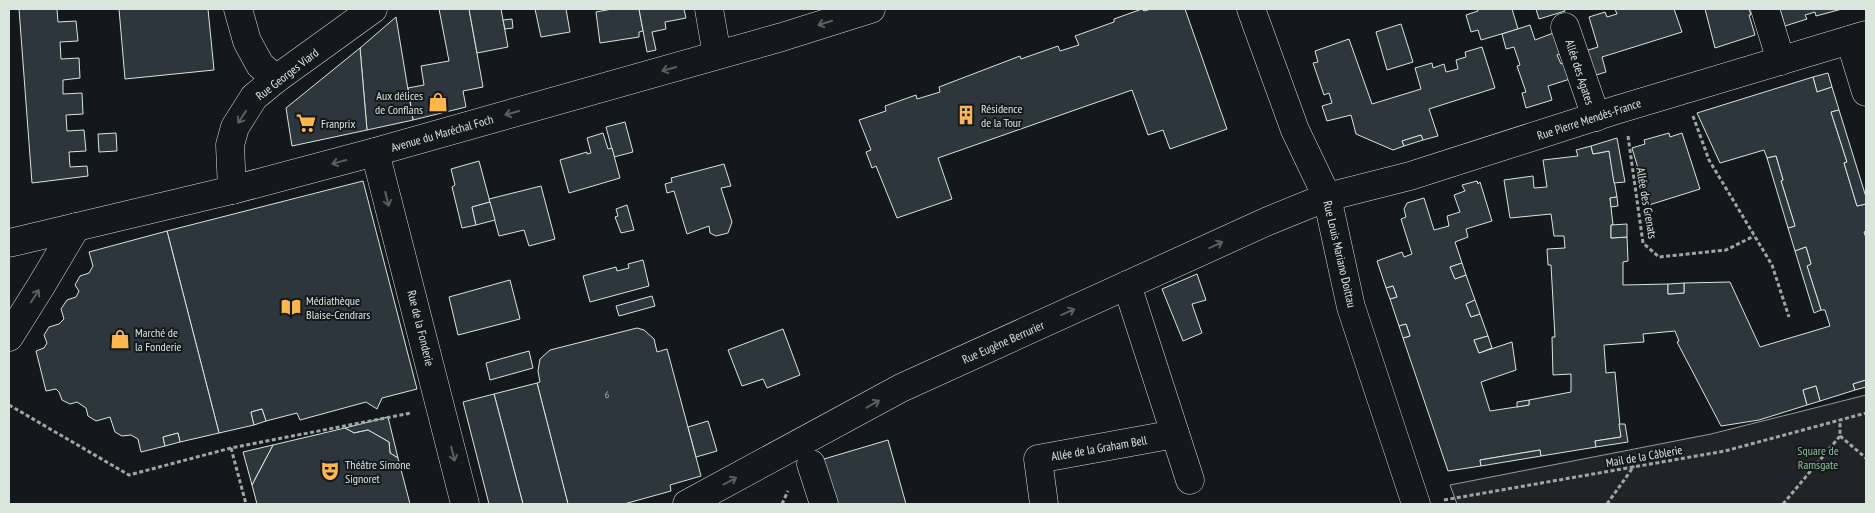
<svg xmlns="http://www.w3.org/2000/svg" width="1875" height="513" font-family="'PT Sans Narrow',sans-serif">
	<style>
		.green { fill: #202428; stroke: #939e99 }
		.building { fill: #2c363c; stroke: #d8e6dc }
		.lines { fill: none; stroke-linecap: round; stroke-linejoin: round }
		.minor-casing { stroke: #d8e6dc; stroke-width: 29 }
		.major-casing { stroke: #d8e6dc; stroke-width: 29 }
		.path { stroke: #9da8a2; stroke-width: 3; stroke-dasharray: 4 2.5; stroke-linecap: butt }
		.minor { stroke: #14181c; stroke-width: 28 }
		.major { stroke: #14181c; stroke-width: 28 }
		.oneway { stroke: #59605f }
		.labels { text-anchor: middle; dominant-baseline: central; stroke-width: 4; stroke-linejoin: round; paint-order: stroke }
		.number-label { font-size: 10px; fill: #adbab4 }
		.street-label { font-size: 12px; fill: #d8e6dc; stroke: #14181c }
		.poi-label { font-size: 12px; fill: #d8e6dc; stroke: #14181c; text-anchor: start }
		.park-label { font-size: 12px; fill: #8ac095; stroke: #14181c }
	</style>
	<rect width="100%" height="100%" fill="#14181c"/>
	<path class="green" d="M1866,395V504H1457L1450,485L1711,434Z"/>
	<g class="building">
		<path d="M19,9H57L58,22L76,21L78,41L60,42L61,59L79,58L80,78L63,80V94L82,93L83,114L66,115L67,131L84,130L86,151L69,152L70,167L87,166L88,176L32,183Z"/>
		<path d="M119,9H208L214,70L125,79Z"/>
		<path d="M439,9H469L483,87L463,91L466,107L413,120L408,88L424,85L421,66L449,61Z"/>
		<path d="M469,9H501L508,47L477,53Z"/>
		<path d="M535,9H566L570,32L541,37Z"/>
		<path d="M612,9H639L643,31L639,32V37L600,43L596,12Z"/>
		<path d="M639,9H684L686,18L665,22L666,29L652,32L656,50L647,52Z"/>
		<path d="M1142,9L1144,11L1151,9H1185L1227,129L1170,149L1163,130L1148,135L1132,90L938,158L952,199L897,218L876,166L872,168L866,152L871,150L859,120L886,111L885,106L916,95L917,99L940,92L939,87L1020,56L1021,59L1058,46L1060,51L1079,45L1075,36L1114,22V19Z"/>
		<path d="M1477,9H1512L1518,29L1481,40L1478,30L1471,32L1466,15L1478,11Z"/>
		<path d="M1536,9H1564L1565,11L1539,19Z"/>
		<path d="M1615,9H1674L1682,32L1602,57L1606,72L1593,76L1585,51L1598,47L1589,17L1605,12L1607,17L1617,14Z"/>
		<path d="M1705,9H1749L1751,15H1749L1755,35L1715,48Z"/>
		<path d="M1780,9H1842L1816,16L1815,12L1805,15L1807,19L1785,26Z"/>
		<path d="M396,17L413,120L367,130L360,48Z"/>
		<path d="M512,19L513,28L505,29L503,20Z"/>
		<path d="M1401,24L1413,62L1387,70L1376,32Z"/>
		<path d="M1530,25L1535,40L1556,32L1562,53L1557,55L1561,64L1565,62L1570,79L1548,86L1552,100L1526,108L1522,93L1526,92L1517,66L1520,65L1514,47L1506,49L1502,34Z"/>
		<path d="M1349,39L1372,104L1421,89L1415,68L1432,63L1433,68L1444,64L1446,72L1458,69L1456,60L1466,57L1465,52L1482,47L1495,88L1429,109L1438,136L1423,140L1421,135L1402,141L1404,146L1393,150L1356,134L1351,115L1327,121L1322,106L1332,103L1329,93L1324,95L1313,63L1318,62L1315,51Z"/>
		<path d="M360,48L367,130L292,146L286,108Z"/>
		<path d="M1828,73L1832,87L1817,92L1813,77Z"/>
		<path d="M1813,77L1817,92L1832,87L1839,110L1831,112L1847,162L1844,163L1857,206L1866,204V231L1864,232L1866,238V380L1853,384L1855,390L1820,401L1816,386L1803,390L1807,405L1759,420L1721,426L1677,342L1679,341L1675,331L1643,334L1644,342L1604,345L1606,373L1615,372L1621,437L1595,441L1596,447L1541,456L1540,450L1480,460L1481,466L1448,471L1403,338L1410,336L1406,324L1399,326L1390,299L1397,297L1393,286L1386,288L1377,261L1402,252L1404,257L1412,254L1401,219L1406,217L1404,209L1407,203L1424,198L1434,230L1449,226L1447,216L1460,212L1454,195L1465,191L1462,185L1477,181L1478,184L1480,182L1492,221L1466,229L1468,237L1455,242L1462,263L1450,267L1455,279L1466,275L1475,300L1466,304L1471,317L1480,314L1488,336L1474,340L1479,353L1512,342L1516,370L1481,382L1490,411L1529,405V400L1571,392V374L1553,375L1552,337H1555L1551,265H1548L1547,249L1565,248L1564,236H1554L1551,214L1510,218L1504,180L1533,176L1534,188L1547,187L1543,160L1578,156L1576,150L1591,146L1593,154L1609,151L1617,197L1610,198L1613,225H1611V238L1627,237L1628,261L1623,262V285L1668,284V294L1684,293V283L1730,282L1760,347L1830,326L1825,310H1821L1807,266L1811,264L1806,247L1795,251L1788,228L1795,226L1781,181L1783,180L1776,156L1767,158L1764,150L1720,163L1697,113Z"/>
		<path d="M1839,110L1866,197V204L1857,206L1844,163L1847,162L1831,112Z"/>
		<path d="M625,122L633,152L614,157L606,127Z"/>
		<path d="M116,133L117,151L99,152L98,134Z"/>
		<path d="M603,133L608,149L612,148L620,178L569,193L560,160L587,152V154L591,153L587,138Z"/>
		<path d="M1669,133L1670,137L1682,133L1700,189L1649,205L1632,148L1645,144L1644,140Z"/>
		<path d="M1421,135L1423,140L1404,146L1402,141Z"/>
		<path d="M1617,138L1625,182L1614,183L1609,151L1593,154L1591,146Z"/>
		<path d="M1776,156L1783,180L1781,181L1795,226L1788,228L1767,158Z"/>
		<path d="M479,161L490,202L472,207L476,225L462,228L452,187L455,185L451,169Z"/>
		<path d="M724,164L731,186L721,188L732,222L728,233L716,236L710,233L709,226L687,234L674,191L667,193L665,184L672,182L671,178Z"/>
		<path d="M363,181L417,389L382,398L377,409L366,402L300,420L297,413L266,421L262,409L251,412L254,425L219,433L167,231Z"/>
		<path d="M541,186L555,239L529,246L524,230L499,236L489,199Z"/>
		<path d="M1617,197L1618,206L1611,207L1610,198Z"/>
		<path d="M490,202L495,220L476,225L472,207Z"/>
		<path d="M627,205L634,230L621,233L615,217L618,216L616,209Z"/>
		<path d="M1627,224V237L1611,238V225Z"/>
		<path d="M167,231L219,433L180,442L178,433L163,437L165,446L141,452L138,439L131,435L122,436L115,432L110,417L96,421L88,416L86,408L77,402L70,404L62,400L59,392L56,389L46,391L36,351L44,348L47,343L44,335L49,327L59,324L64,319L61,309L67,300L76,297L79,291L75,285L80,276L89,273L93,266L89,252Z"/>
		<path d="M1806,247L1811,264L1807,266L1821,310L1814,313L1795,251Z"/>
		<path d="M643,260L649,286L590,302L583,276L616,267L617,271L629,268L628,264Z"/>
		<path d="M1462,263L1466,275L1455,279L1450,267Z"/>
		<path d="M1197,274L1206,300L1192,304L1202,333L1183,341L1162,289Z"/>
		<path d="M510,280L520,319L458,335L449,297Z"/>
		<path d="M1684,283V293L1668,294V284Z"/>
		<path d="M1393,286L1397,297L1390,299L1386,288Z"/>
		<path d="M652,296L655,306L619,316L616,306Z"/>
		<path d="M1475,300L1480,314L1471,317L1466,304Z"/>
		<path d="M1406,324L1410,336L1403,338L1399,326Z"/>
		<path d="M637,328L644,330L654,339L657,352L667,349L701,476L670,485L671,491L624,504H568L537,383L540,382L538,371L540,359L550,350Z"/>
		<path d="M783,329L800,375L767,388L763,379L742,386L728,350Z"/>
		<path d="M1488,336L1492,348L1479,353L1474,340Z"/>
		<path d="M529,351L533,368L490,380L486,363Z"/>
		<path d="M1866,380V387L1855,390L1853,384Z"/>
		<path d="M537,383L568,504H523L494,394Z"/>
		<path d="M1816,386L1820,401L1807,405L1803,390Z"/>
		<path d="M494,394L523,504H489L463,402Z"/>
		<path d="M1529,400V405L1517,407V402Z"/>
		<path d="M262,409L266,421L254,425L251,412Z"/>
		<path d="M388,417L398,458L390,453L389,442L368,430L354,433L345,428Z"/>
		<path d="M708,421L717,451L696,457L688,427Z"/>
		<path d="M1619,424H1625L1628,442L1596,447L1595,441L1621,437Z"/>
		<path d="M345,428L354,433L368,430L389,442L390,453L398,458L410,504H257L252,485L273,445Z"/>
		<path d="M178,433L180,442L165,446L163,437Z"/>
		<path d="M888,440L906,504H833L824,459Z"/>
		<path d="M273,445L256,477L252,485L243,452Z"/>
		<path d="M1540,450L1541,456L1481,466L1480,460Z"/>
	</g>
	<g class="lines">
		<defs>
			<g id="minor">
				<path d="M238,9L247,41L260,65L276,79"/>
				<path d="M709,9L717,55"/>
				<path d="M1251,9L1295,130L1327,197L1351,307L1416,504"/>
				<path d="M1765,9L1781,61"/>
				<path d="M1565,27L1596,117"/>
				<path d="M1850,40L1866,92"/>
				<path d="M375,152L465,504"/>
				<path d="M232,190L230,145L235,127L254,97L276,79L373,9"/>
				<path d="M1127,285L1190,480"/>
				<path d="M9,337L41,286L76,227"/>
				<path d="M811,464L824,504"/>
				<path d="M687,504L901,388L1268,221L1327,197L1410,176L1616,110L1866,35"/>
				<path d="M1044,504L1038,459L1175,434"/>
			</g>
			<path id="major" d="M9,243L232,190L375,152L782,37L871,9"/>
		</defs>
		<use href="#minor" class="minor-casing"/>
		<use href="#major" class="major-casing"/>
		<g class="path">
			<path d="M1693,116L1709,160L1772,265L1789,317"/>
			<path d="M1628,136L1643,243L1659,257L1726,250L1754,236"/>
			<path d="M9,405L129,475L231,448L411,413"/>
			<path d="M1840,436L1866,458"/>
			<path d="M231,448L246,504"/>
			<path d="M1444,500L1725,451L1866,413"/>
			<path d="M782,504L788,491"/>
			<path d="M1607,504L1634,466"/>
			<path d="M1783,504L1840,436V420"/>
		</g>
		<use href="#minor" class="minor"/>
		<use href="#major" class="major"/>
	</g>
	<defs><path id="oneway-shaft" d="M-6 0H5M1.5-3L5.5 0L1.5 3" fill="none" stroke-width="1.6" stroke-linecap="round" stroke-linejoin="round" transform="scale(1.25)"/></defs>
	<g class="oneway">
		<use href="#oneway-shaft" transform="translate(825 23) rotate(163)"/>
		<use href="#oneway-shaft" transform="translate(669 69) rotate(164)"/>
		<use href="#oneway-shaft" transform="translate(512 113) rotate(164)"/>
		<use href="#oneway-shaft" transform="translate(242 117) rotate(123)"/>
		<use href="#oneway-shaft" transform="translate(339 162) rotate(165)"/>
		<use href="#oneway-shaft" transform="translate(387 199) rotate(76)"/>
		<use href="#oneway-shaft" transform="translate(1216 245) rotate(-25)"/>
		<use href="#oneway-shaft" transform="translate(35 296) rotate(-57)"/>
		<use href="#oneway-shaft" transform="translate(1068 312) rotate(-24)"/>
		<use href="#oneway-shaft" transform="translate(873 404) rotate(-29)"/>
		<use href="#oneway-shaft" transform="translate(453 454) rotate(76)"/>
		<use href="#oneway-shaft" transform="translate(730 481) rotate(-28)"/>
	</g>
	<defs>
		<symbol id="shop-bare" viewBox="-9 -9 18 18"><path d="M-5-2.5h2.3a2.7 3.5 0 0 1 5.4 0H5L5.5 6h-11ZM-1.5-2.5h3a1.5 2.3 0 0 0-3 0Z" fill="#ffb74d" stroke="#14181c" stroke-width="2.5" paint-order="stroke"/></symbol>
		<symbol id="building-bare" viewBox="-9 -9 18 18"><path d="M-4-6H4V6H1V3H-1V6H-4ZM-2.5-4.3h1.7v1.8h-1.7ZM.8-4.3h1.7v1.8H.8ZM-2.5-1h1.7V.8h-1.7ZM.8-1h1.7V.8H.8Z" fill="#ffb74d" stroke="#14181c" stroke-width="2.5" paint-order="stroke"/></symbol>
		<symbol id="supermarket-bare" viewBox="-9 -9 18 18"><path d="M-6-5.5h2.5l.6 2H6L4.5 2H-2.5L-4.4-4H-6ZM-1.5 3.2a1.3 1.3 0 1 0 .1 0ZM3 3.2a1.3 1.3 0 1 0 .1 0Z" fill="#ffb74d" stroke="#14181c" stroke-width="2.5" paint-order="stroke"/></symbol>
		<symbol id="library-bare" viewBox="-9 -9 18 18"><path d="M-6-4Q-3-5.5-.7-3.5V5Q-3 3-6 4ZM6-4Q3-5.5 .7-3.5V5Q3 3 6 4Z" fill="#ffb74d" stroke="#14181c" stroke-width="2.5" paint-order="stroke"/></symbol>
		<symbol id="theatre-bare" viewBox="-9 -9 18 18"><path d="M-5-5.5Q0-4 5-5.5V0Q5 5 0 6Q-5 5-5 0ZM-3.3-2.5H-1v1.5H-3.3ZM1-2.5H3.3v1.5H1ZM-2.8 1Q0 5.5 2.8 1Z" fill="#ffb74d" stroke="#14181c" stroke-width="2.5" paint-order="stroke"/></symbol>
	</defs>
	<g fill-rule="evenodd">
		<use href="#shop-bare" x="424" y="88" width="28" height="28"/>
		<use href="#building-bare" x="952" y="101" width="28" height="28"/>
		<use href="#supermarket-bare" x="292" y="109" width="28" height="28"/>
		<use href="#library-bare" x="277" y="293" width="28" height="28"/>
		<use href="#shop-bare" x="106" y="325" width="28" height="28"/>
		<use href="#theatre-bare" x="316" y="457" width="28" height="28"/>
	</g>
	<g class="labels">
		<g class="number-label">
			<text x="607" y="394">6</text>
		</g>
		<g class="street-label">
			<text transform="translate(1580 72) rotate(72)">Allée des Agates</text>
			<text transform="translate(287 74) rotate(-38)">Rue Georges Viard</text>
			<text transform="translate(1589 119) rotate(-18)">Rue Pierre Mendès-France</text>
			<text transform="translate(442 133) rotate(-16)">Avenue du Maréchal Foch</text>
			<text transform="translate(1647 203) rotate(80)">Allée des Grenats</text>
			<text transform="translate(1340 254) rotate(77)">Rue Louis Mariano Doittau</text>
			<text transform="translate(421 328) rotate(76)">Rue de la Fonderie</text>
			<text transform="translate(1003 342) rotate(-24)">Rue Eugène Berrurier</text>
			<text transform="translate(1099 448) rotate(-10)">Allée de la Graham Bell</text>
			<text transform="translate(1644 456) rotate(-10)">Mail de la Câblerie</text>
		</g>
		<g class="poi-label">
			<text x="423" y="95" text-anchor="end">Aux délices<tspan x="423" dy="14">de Conflans</tspan></text>
			<text x="981" y="108">Résidence<tspan x="981" dy="14">de la Tour</tspan></text>
			<text x="321" y="123">Franprix</text>
			<text x="306" y="300">Médiathèque<tspan x="306" dy="14">Blaise-Cendrars</tspan></text>
			<text x="135" y="332">Marché de<tspan x="135" dy="14">la Fonderie</tspan></text>
			<text x="345" y="464">Théâtre Simone<tspan x="345" dy="14">Signoret</tspan></text>
		</g>
		<g class="park-label">
			<text x="1818" y="450">Square de<tspan x="1818" dy="14">Ramsgate</tspan></text>
		</g>
	</g>
	<rect width="1875" height="513" fill="none" stroke="#d8e6dc" stroke-width="20"/>
</svg>
